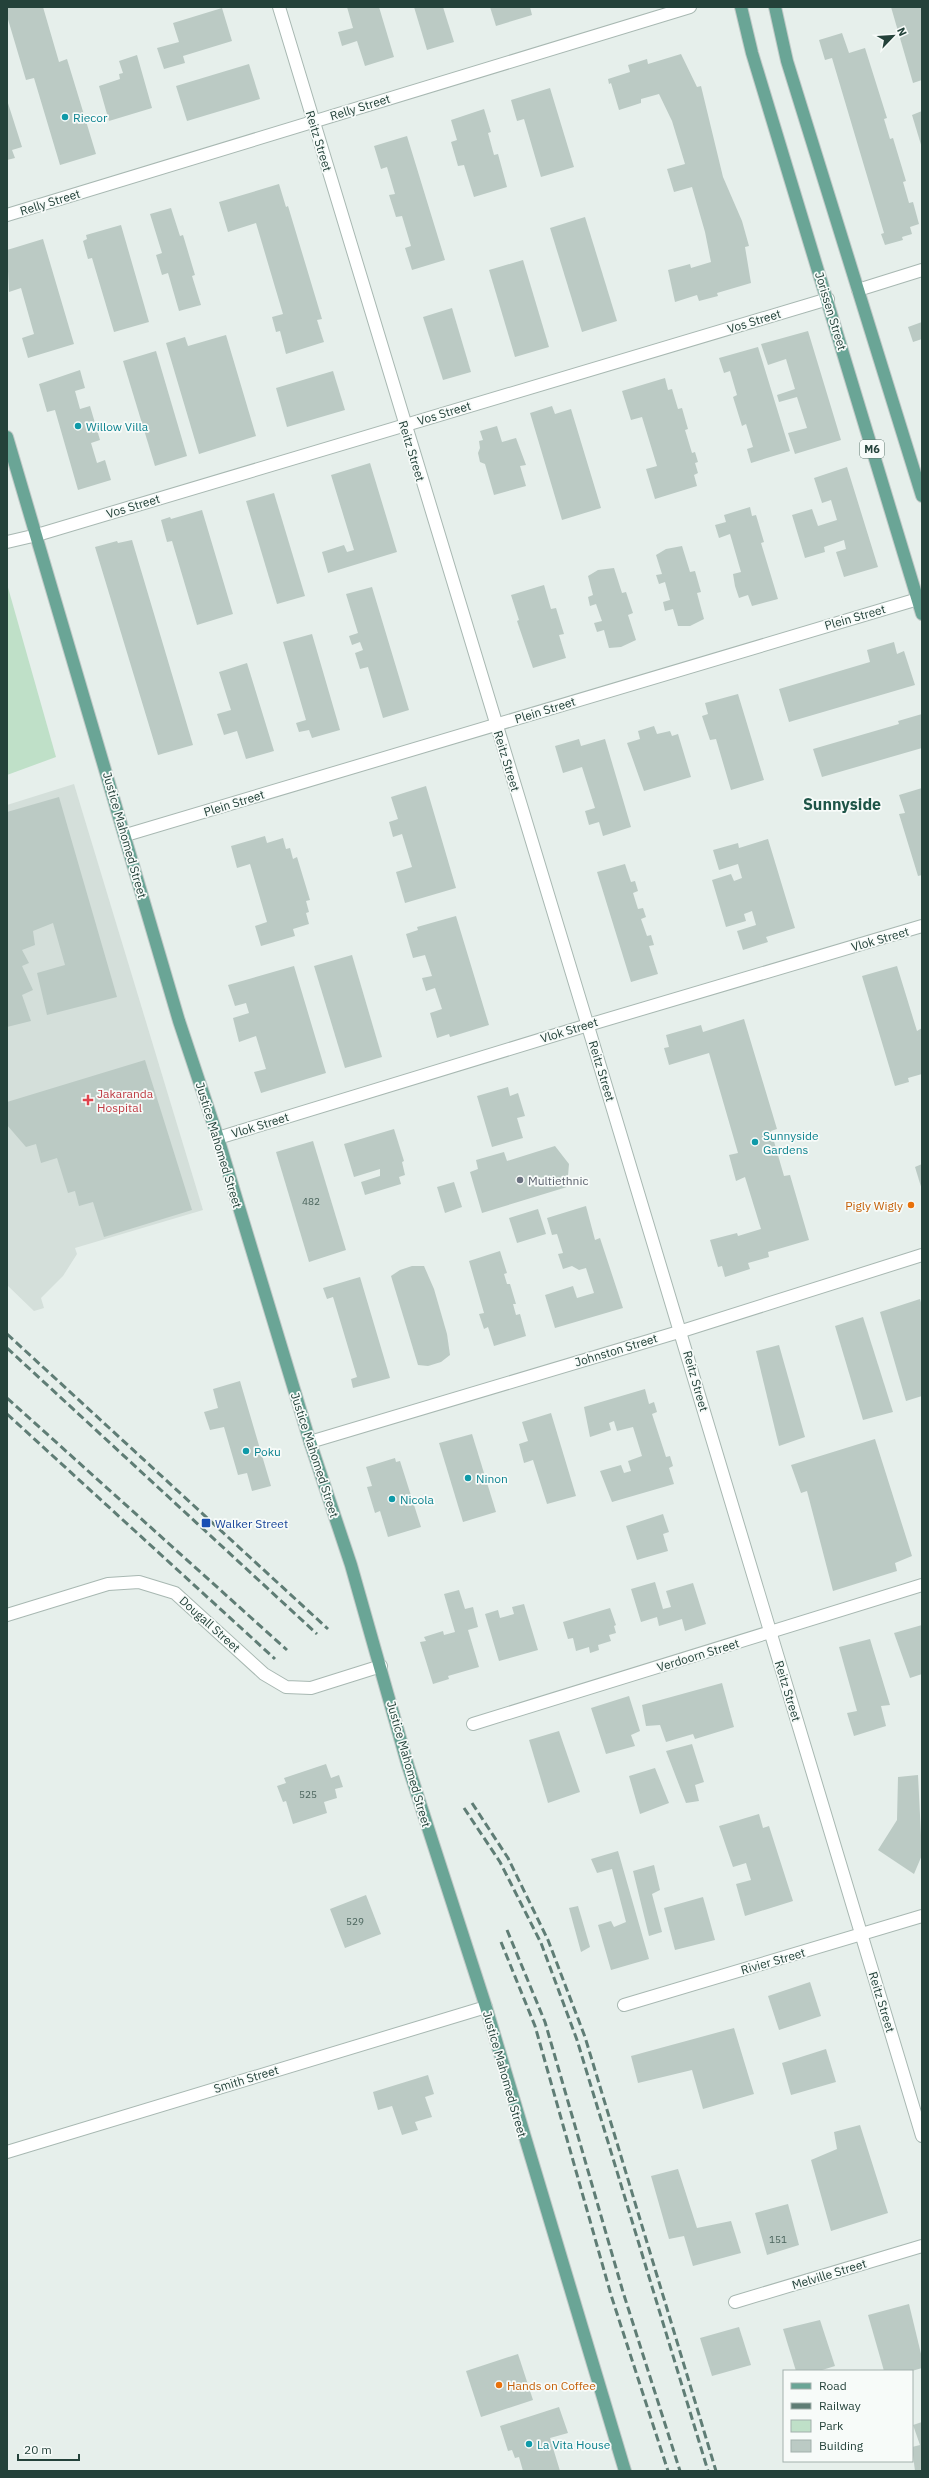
<svg xmlns="http://www.w3.org/2000/svg" width="929" height="2478" font-family="'IBM Plex Sans',sans-serif">
	<style>
		.built { fill: #d4dfda }
		.green { fill: #bfe0c8 }
		.building { fill: #bbcac4 }
		.lines { fill: none; stroke-linecap: round; stroke-linejoin: round }
		.minor-casing { stroke: #a8b8b2; stroke-width: 14 }
		.major-casing { stroke: #c2cac8; stroke-width: 14 }
		.minor { stroke: #fff; stroke-width: 12 }
		.major { stroke: #6aa596; stroke-width: 12 }
		.rail { stroke: #5f7d75; stroke-width: 3; stroke-dasharray: 8 4; stroke-linecap: butt }
		.culture-dot { fill: #0f9aa8; stroke: #f7fbf9; stroke-width: 1.5 }
		.health-dot { fill: #e0444e; stroke: #f7fbf9; stroke-width: 1.5 }
		.worship-dot { fill: #6b7280; stroke: #f7fbf9; stroke-width: 1.5 }
		.food-dot { fill: #e8710a; stroke: #f7fbf9; stroke-width: 1.5 }
		.transit-dot { fill: #1a4fb4; stroke: #f7fbf9; stroke-width: 1.5 }
		.labels { text-anchor: middle; dominant-baseline: central; stroke-width: 3.5; stroke-linejoin: round; paint-order: stroke }
		.number-label { font-size: 10px; fill: #4a645c }
		.shield { fill: #f7fbf9; stroke: #637a73; stroke-width: 1 }
		.shield-label { font-size: 11px; font-weight: bold; fill: #24423a }
		.street-label { font-size: 12px; fill: #24423a; stroke: #f7fbf9 }
		.culture-label { font-size: 12px; fill: #0d838f; stroke: #f7fbf9; text-anchor: start }
		.health-label { font-size: 12px; fill: #be3a42; stroke: #f7fbf9; text-anchor: start }
		.worship-label { font-size: 12px; fill: #5b616d; stroke: #f7fbf9; text-anchor: start }
		.food-label { font-size: 12px; fill: #c56008; stroke: #f7fbf9; text-anchor: end }
		.transit-label { font-size: 12px; fill: #164399; stroke: #f7fbf9; text-anchor: start }
		.district-label { font-size: 16px; font-weight: bold; fill: #1f5548; stroke: #f7fbf9 }
	</style>
	<rect width="100%" height="100%" fill="#e6efeb"/>
	<path class="built" d="M74,784L203,1210L75,1248L77,1254L63,1276L41,1298L44,1308L34,1311L7,1285V805Z"/>
	<path class="green" d="M7,584L56,757L7,775Z"/>
	<g class="building">
		<path d="M7,7H43L59,62L67,59L96,154L60,165L34,78L26,80L7,16Z"/>
		<path d="M347,7H379L394,57L365,66L357,41L342,46L338,32L353,28Z"/>
		<path d="M414,7H443L454,42L427,50Z"/>
		<path d="M490,7H530L532,15L496,26Z"/>
		<path d="M891,7H922V80L913,83Z"/>
		<path d="M222,8L232,41L183,56L185,63L164,69L157,48L179,42L173,23Z"/>
		<path d="M842,33L849,53L865,48L887,118L884,119L890,139L893,138L906,181L903,182L909,203L913,202L919,224L910,227L912,234L902,237L903,240L885,245L881,234L884,233L832,58L825,60L819,40Z"/>
		<path d="M681,54L697,87L701,86L723,177L742,221L749,246L745,247L751,283L717,293L718,296L699,301L697,295L675,302L668,270L690,264L691,268L711,262L705,232L692,187L674,192L667,169L685,164L672,121L659,94L641,99V103L619,110L611,83L609,84L608,79L630,72L628,65L647,59L648,64Z"/>
		<path d="M137,55L152,108L109,121L99,86L120,79L119,74L123,73L119,61Z"/>
		<path d="M249,64L260,99L187,121L176,86Z"/>
		<path d="M550,88L574,167L541,177L524,119L517,121L511,100Z"/>
		<path d="M7,100L22,147L12,150L15,158L7,160Z"/>
		<path d="M484,109L491,132L488,133L494,155L498,154L507,187L474,197L464,165L458,166L451,142L457,140L451,120Z"/>
		<path d="M922,111V148L912,115Z"/>
		<path d="M407,136L445,260L412,270L405,248L411,246L402,216L396,217L389,195L395,194L387,167L381,169L374,146Z"/>
		<path d="M279,184L286,207L288,206L322,319L317,320L324,342L286,354L280,331L276,332L272,317L283,314L256,223L228,232L219,202Z"/>
		<path d="M171,208L180,236L183,235L195,275L192,276L201,305L179,311L168,273L162,275L156,255L162,253L150,214Z"/>
		<path d="M585,217L617,321L582,332L550,228Z"/>
		<path d="M121,225L149,322L114,332L92,258L88,259L83,241L87,239L86,235Z"/>
		<path d="M43,239L74,344L28,358L22,338L34,334L21,288L9,292L7,250Z"/>
		<path d="M523,260L549,347L515,357L489,270Z"/>
		<path d="M452,308L471,372L443,380L423,317Z"/>
		<path d="M922,322V339L913,342L908,327Z"/>
		<path d="M808,331L841,440L795,454L788,433L807,428L797,397L779,402L777,395L795,389L786,359L768,365L761,344Z"/>
		<path d="M226,335L256,436L199,454L166,343L185,337L188,346Z"/>
		<path d="M758,347L790,451L751,463L747,449L753,447L746,424L742,426L733,397L737,395L730,371L724,373L719,358Z"/>
		<path d="M156,351L187,456L155,466L123,361Z"/>
		<path d="M80,370L85,388L75,391L80,409L90,406L100,440L91,443L97,463L105,460L111,480L78,490L55,410L47,412L39,384Z"/>
		<path d="M333,371L345,410L287,427L276,388Z"/>
		<path d="M665,378L668,390L672,389L678,409L682,408L688,429L685,430L692,453L695,452L698,462L695,463L698,473L694,475L697,486L655,499L646,469L657,466L642,417L631,420L622,391Z"/>
		<path d="M552,406L555,414L571,409L601,508L562,520L530,413Z"/>
		<path d="M497,426L502,442L516,438L526,465L520,466L526,486L494,495L485,464L480,462L478,453L480,448L479,441L483,440L480,431Z"/>
		<path d="M370,463L397,552L328,573L322,552L344,545L347,552L354,550L331,475Z"/>
		<path d="M847,467L878,567L844,577L836,552L846,549L844,540L824,547L825,552L805,558L792,515L812,509L818,526L837,520L831,500L822,503L814,478Z"/>
		<path d="M274,493L305,596L277,604L246,501Z"/>
		<path d="M750,507L752,516L756,515L764,542L761,543L778,599L752,606L748,595L739,598L735,586L733,574L741,572L730,534L719,538L715,525L726,522L724,515Z"/>
		<path d="M202,510L233,614L197,625L172,541L167,542L161,520L170,517L171,519Z"/>
		<path d="M132,540L193,745L158,755L95,547L117,541L118,543Z"/>
		<path d="M682,546L690,572L695,571L701,592L697,593L704,619L690,626H678L673,609L665,611L663,602L670,600L665,582L659,584L656,575L662,574L656,555L666,549Z"/>
		<path d="M614,568L622,593L626,592L633,613L628,615L636,640L621,647L609,648L604,630L597,632L594,623L602,621L596,604L590,606L588,597L593,595L588,576L598,570Z"/>
		<path d="M544,585L551,609L556,608L564,634L559,635L566,658L533,668L517,621L519,620L511,595Z"/>
		<path d="M372,587L409,710L383,718L368,667L360,669L355,653L363,650L360,642L352,645L349,636L358,633L346,594Z"/>
		<path d="M312,634L340,730L312,738L309,730L299,732L296,723L306,720L283,642Z"/>
		<path d="M894,642L897,654L904,651L915,685L789,722L779,689L870,662L867,650Z"/>
		<path d="M247,663L274,751L246,759L237,731L224,735L217,714L231,710L219,672Z"/>
		<path d="M738,694L764,780L731,790L716,739L710,740L702,716L708,714L705,703Z"/>
		<path d="M922,714V748L822,777L813,749L899,724L898,721Z"/>
		<path d="M654,726L657,734L670,731L672,736L678,734L691,777L644,791L627,743L640,739L638,731Z"/>
		<path d="M579,739L581,746L605,739L631,827L603,836L599,822L589,825L585,811L595,808L582,767L563,773L555,746Z"/>
		<path d="M426,786L456,888L405,903L396,872L412,867L402,834L393,837L389,822L398,819L391,797Z"/>
		<path d="M922,788V875L918,876L899,814L905,813L899,795Z"/>
		<path d="M59,797L117,997L47,1015L37,973L65,965L53,923L33,931L35,945L22,950L29,963L22,966L33,990L22,995L31,1021L7,1027V812Z"/>
		<path d="M265,836L267,843L283,838L286,849L290,848L293,859L297,857L310,900L306,901L309,912L306,913L309,924L293,929L295,936L261,946L255,926L267,922L250,864L237,868L231,846Z"/>
		<path d="M768,839L795,928L766,937L768,942L743,950L737,931L756,925L752,911L744,914L746,921L726,927L712,880L731,874L734,881L742,878L738,864L719,870L713,850L738,843L739,848Z"/>
		<path d="M625,864L631,882L635,881L638,891L633,893L638,909L643,908L646,917L641,919L647,936L651,935L654,945L649,946L658,974L631,982L597,872Z"/>
		<path d="M456,916L489,1025L450,1037L449,1034L437,1038L430,1013L442,1009L435,988L426,991L422,978L432,976L425,955L413,958L406,934L418,930L417,927Z"/>
		<path d="M352,955L382,1057L345,1068L314,966Z"/>
		<path d="M294,966L326,1073L261,1093L254,1072L266,1069L256,1036L239,1042L233,1018L249,1013L246,1003L235,1006L228,985Z"/>
		<path d="M897,966L917,1031L922,1028V1074L908,1078L909,1082L895,1086L862,976Z"/>
		<path d="M744,1019L777,1129L771,1131L784,1176L790,1175L809,1240L768,1252L769,1257L748,1263L750,1269L725,1277L722,1266L718,1267L710,1240L737,1233L738,1236L761,1229L745,1177L736,1181L729,1155L738,1153L709,1053L669,1065L664,1048L669,1047L666,1035L701,1025L703,1032Z"/>
		<path d="M145,1060L192,1210L104,1237L93,1202L79,1206L75,1191L68,1193L57,1158L41,1163L36,1144L26,1147L7,1125V1102Z"/>
		<path d="M508,1087L510,1096L518,1093L525,1116L517,1118L523,1138L492,1147L477,1096Z"/>
		<path d="M394,1129L404,1161L402,1162L405,1175L399,1177L401,1184L365,1195L361,1182L380,1176V1169L354,1177L344,1144Z"/>
		<path d="M313,1141L346,1250L309,1262L276,1152Z"/>
		<path d="M555,1146L569,1164L567,1187L482,1213L470,1172L478,1169L476,1160L504,1152L507,1161Z"/>
		<path d="M922,1164V1190L915,1167Z"/>
		<path d="M454,1182L462,1207L445,1213L437,1187Z"/>
		<path d="M586,1206L595,1240L600,1238L623,1308L555,1328L545,1295L573,1286L577,1298L594,1293L586,1268L579,1270L572,1266L563,1269L558,1254L563,1253L557,1234L552,1235L547,1218Z"/>
		<path d="M538,1209L546,1234L517,1243L509,1218Z"/>
		<path d="M500,1251L507,1273L504,1274L507,1284H510L516,1304H513L516,1315L520,1314L526,1336L494,1346L488,1327L484,1329L479,1314L484,1313L469,1261Z"/>
		<path d="M412,1266H424L434,1289L447,1334L450,1355L441,1362L428,1366L418,1365L391,1276L400,1270Z"/>
		<path d="M360,1277L390,1378L353,1388L351,1379L357,1377L333,1297L327,1299L323,1288Z"/>
		<path d="M920,1299L922,1306V1396L906,1401L880,1312Z"/>
		<path d="M863,1317L893,1412L863,1420L835,1326Z"/>
		<path d="M779,1345L805,1437L779,1446L756,1351Z"/>
		<path d="M240,1381L271,1486L252,1491L247,1473L238,1475L224,1427L210,1430L204,1412L218,1408L213,1389Z"/>
		<path d="M645,1389L649,1404L654,1402L657,1412L652,1414L666,1457L670,1456L673,1466L669,1468L674,1484L612,1502L600,1471L621,1465L624,1473L631,1471L628,1461L642,1456L633,1427L617,1431L614,1421L609,1423L611,1430L590,1437L584,1407Z"/>
		<path d="M551,1413L576,1496L547,1504L533,1460L524,1463L519,1444L528,1441L522,1422Z"/>
		<path d="M472,1434L496,1512L463,1522L439,1443Z"/>
		<path d="M875,1439L912,1556L895,1563L897,1571L833,1591L807,1491L801,1493L791,1465Z"/>
		<path d="M395,1458L396,1462L400,1461L421,1527L388,1537L380,1511L375,1513L367,1487L372,1486L366,1467Z"/>
		<path d="M663,1514L669,1532L663,1534L668,1551L637,1560L626,1526Z"/>
		<path d="M655,1582L663,1609L671,1607L666,1591L693,1583L706,1624L685,1631L682,1619L659,1626L657,1617L641,1622L631,1589Z"/>
		<path d="M459,1590L465,1609L473,1607L478,1627L468,1630L479,1667L448,1676L449,1679L433,1684L420,1642L426,1641L424,1637L443,1631L444,1635L455,1632L444,1594Z"/>
		<path d="M524,1604L538,1650L499,1661L485,1614L498,1610L500,1618L514,1614L512,1607Z"/>
		<path d="M610,1608L616,1625L614,1626L616,1633L609,1635L611,1641L598,1645L599,1650L590,1653L589,1647L576,1651L573,1638L568,1639L563,1622Z"/>
		<path d="M922,1625V1674L910,1678L894,1633Z"/>
		<path d="M870,1639L890,1705L881,1706L886,1726L854,1736L847,1713L857,1711L839,1647Z"/>
		<path d="M722,1683L734,1727L695,1739L693,1734L666,1742L660,1725L646,1726L642,1705Z"/>
		<path d="M629,1696L640,1731L631,1735L635,1746L606,1754L591,1708Z"/>
		<path d="M559,1731L580,1792L548,1803L529,1740Z"/>
		<path d="M692,1744L704,1782L695,1785L699,1801L686,1803L666,1751Z"/>
		<path d="M326,1764L331,1778L339,1775L343,1787L335,1789L337,1798L324,1802L327,1813L293,1824L286,1801L283,1802L277,1786L286,1783L284,1778Z"/>
		<path d="M655,1768L669,1803L640,1814L629,1776Z"/>
		<path d="M918,1775L922,1855L914,1874L878,1850L897,1820L898,1777Z"/>
		<path d="M759,1814L763,1828L769,1826L793,1901L745,1916L736,1884L751,1880L746,1863L733,1867L719,1826Z"/>
		<path d="M618,1851L649,1959L611,1970L598,1925L611,1921L614,1927L626,1922L612,1869L597,1873L591,1859Z"/>
		<path d="M654,1865L660,1890L652,1894L662,1932L649,1936L633,1871Z"/>
		<path d="M366,1895L381,1934L345,1948L330,1909Z"/>
		<path d="M703,1897L715,1940L675,1950L664,1908Z"/>
		<path d="M578,1906L590,1947L581,1952L569,1908Z"/>
		<path d="M810,1982L821,2016L779,2030L768,1996Z"/>
		<path d="M734,2028L754,2094L703,2109L692,2070L638,2083L631,2056Z"/>
		<path d="M826,2049L836,2082L791,2095L782,2063Z"/>
		<path d="M428,2075L434,2094L425,2097L432,2117L415,2122L418,2130L402,2135L392,2106L378,2110L373,2092Z"/>
		<path d="M860,2125L888,2213L831,2231L811,2160L837,2149L834,2132Z"/>
		<path d="M678,2169L697,2228L731,2221L741,2253L693,2266L684,2236L669,2239L651,2176Z"/>
		<path d="M788,2204L799,2245L767,2255L755,2213Z"/>
		<path d="M909,2304L922,2358V2368L912,2371H884L868,2315Z"/>
		<path d="M820,2320L835,2366L819,2371H796L783,2329Z"/>
		<path d="M739,2327L751,2365L712,2376L700,2338Z"/>
		<path d="M518,2354L533,2400L481,2417L466,2371Z"/>
		<path d="M559,2407L568,2433L550,2438L560,2471H523L519,2457L515,2458L512,2450L508,2451L500,2426Z"/>
		<path d="M922,2422V2471H915L912,2447L920,2445L913,2425Z"/>
	</g>
	<g class="lines">
		<defs>
			<g id="minor">
				<path d="M279,7C493,717 711,1425 922,2136"/>
				<path d="M7,215L690,7"/>
				<path d="M858,290L922,270"/>
				<path d="M7,542L37,535L828,299"/>
				<path d="M126,835L918,599"/>
				<path d="M218,1138L588,1025L922,926"/>
				<path d="M310,1442L682,1331L922,1255"/>
				<path d="M7,1615L108,1584L139,1582L175,1593L264,1674L286,1687L311,1688L381,1666"/>
				<path d="M473,1724L922,1585"/>
				<path d="M624,2005L922,1916"/>
				<path d="M7,2152L486,2007"/>
				<path d="M735,2302L922,2246"/>
			</g>
			<g id="major">
				<path d="M741,7L752,53L922,614"/>
				<path d="M775,7L787,61L922,496"/>
				<path d="M7,437L179,1021L218,1138L310,1442L351,1565L408,1766L486,2007L625,2471"/>
			</g>
		</defs>
		<use href="#minor" class="minor-casing"/>
		<use href="#major" class="major-casing"/>
		<use href="#minor" class="minor"/>
		<use href="#major" class="major"/>
		<g class="rail">
			<path d="M7,1334L328,1629"/>
			<path d="M7,1348L317,1634"/>
			<path d="M7,1398L287,1650"/>
			<path d="M7,1414L275,1659"/>
			<path d="M472,1803L508,1858L548,1940L585,2037L716,2471"/>
			<path d="M464,1808L500,1862L541,1943L577,2040L708,2471"/>
			<path d="M507,1930L545,2022L623,2292L680,2471"/>
			<path d="M501,1942L535,2026L611,2295L668,2471"/>
		</g>
	</g>
	<g class="culture-dot">
		<circle cx="65" cy="117" r="4"/>
		<circle cx="78" cy="426" r="4"/>
		<circle cx="755" cy="1142" r="4"/>
		<circle cx="246" cy="1451" r="4"/>
		<circle cx="468" cy="1478" r="4"/>
		<circle cx="392" cy="1499" r="4"/>
		<circle cx="529" cy="2444" r="4"/>
	</g>
	<path class="health-dot" d="M86 1094h4v4h4v4h-4v4h-4v-4h-4v-4h4z"/>
	<circle class="worship-dot" cx="520" cy="1180" r="4"/>
	<g class="food-dot">
		<circle cx="911" cy="1205" r="4"/>
		<circle cx="499" cy="2385" r="4"/>
	</g>
	<rect class="transit-dot" x="201" y="1518" width="10" height="10" rx="2"/>
	<g class="labels">
		<g class="number-label">
			<text x="311" y="1201">482</text>
			<text x="308" y="1794">525</text>
			<text x="355" y="1921">529</text>
			<text x="778" y="2239">151</text>
		</g>
		<rect class="shield" x="860" y="440" width="24" height="18" rx="3"/>
		<g class="shield-label">
			<text x="872" y="449">M6</text>
		</g>
		<g class="street-label">
			<text transform="translate(360 107) rotate(-17)">Relly Street</text>
			<text transform="translate(319 141) rotate(73)">Reitz Street</text>
			<text transform="translate(50 202) rotate(-17)">Relly Street</text>
			<text transform="translate(831 311) rotate(73)">Jorissen Street</text>
			<text transform="translate(754 321) rotate(-17)">Vos Street</text>
			<text transform="translate(444 413) rotate(-17)">Vos Street</text>
			<text transform="translate(412 451) rotate(73)">Reitz Street</text>
			<text transform="translate(133 506) rotate(-17)">Vos Street</text>
			<text transform="translate(855 617) rotate(-16)">Plein Street</text>
			<text transform="translate(545 710) rotate(-17)">Plein Street</text>
			<text transform="translate(507 761) rotate(73)">Reitz Street</text>
			<text transform="translate(234 803) rotate(-17)">Plein Street</text>
			<text transform="translate(125 835) rotate(74)">Justice Mahomed Street</text>
			<text transform="translate(880 939) rotate(-16)">Vlok Street</text>
			<text transform="translate(569 1030) rotate(-17)">Vlok Street</text>
			<text transform="translate(602 1071) rotate(73)">Reitz Street</text>
			<text transform="translate(260 1125) rotate(-17)">Vlok Street</text>
			<text transform="translate(219 1145) rotate(73)">Justice Mahomed Street</text>
			<text transform="translate(616 1350) rotate(-17)">Johnston Street</text>
			<text transform="translate(696 1381) rotate(74)">Reitz Street</text>
			<text transform="translate(315 1455) rotate(72)">Justice Mahomed Street</text>
			<text transform="translate(210 1624) rotate(42)">Dougall Street</text>
			<text transform="translate(698 1655) rotate(-17)">Verdoorn Street</text>
			<text transform="translate(788 1691) rotate(73)">Reitz Street</text>
			<text transform="translate(409 1764) rotate(74)">Justice Mahomed Street</text>
			<text transform="translate(773 1961) rotate(-16)">Rivier Street</text>
			<text transform="translate(882 2002) rotate(73)">Reitz Street</text>
			<text transform="translate(505 2074) rotate(74)">Justice Mahomed Street</text>
			<text transform="translate(246 2079) rotate(-17)">Smith Street</text>
			<text transform="translate(829 2274) rotate(-17)">Melville Street</text>
		</g>
		<g class="culture-label">
			<text x="73" y="117">Riecor</text>
			<text x="86" y="426">Willow Villa</text>
			<text x="763" y="1135">Sunnyside<tspan x="763" dy="14">Gardens</tspan></text>
			<text x="254" y="1451">Poku</text>
			<text x="476" y="1478">Ninon</text>
			<text x="400" y="1499">Nicola</text>
			<text x="537" y="2444">La Vita House</text>
		</g>
		<g class="health-label">
			<text x="97" y="1093">Jakaranda<tspan x="97" dy="14">Hospital</tspan></text>
		</g>
		<g class="worship-label">
			<text x="528" y="1180">Multiethnic</text>
		</g>
		<g class="food-label">
			<text x="903" y="1205">Pigly Wigly</text>
			<text x="507" y="2385" text-anchor="start">Hands on Coffee</text>
		</g>
		<g class="transit-label">
			<text x="215" y="1523">Walker Street</text>
		</g>
		<g class="district-label">
			<text x="842" y="804">Sunnyside</text>
		</g>
	</g>
	<rect width="929" height="2478" fill="none" stroke="#24423a" stroke-width="16"/>
	<rect x="783" y="2370" width="130" height="92" fill="#f7fbf9" stroke="#a3b1ad"/>
	<rect x="791" y="2383" width="20" height="6" fill="#6aa596" stroke="#a3b1ad"/>
	<text x="819" y="2390" font-size="12" fill="#24423a">Road</text>
	<rect x="791" y="2403" width="20" height="6" fill="#5f7d75" stroke="#a3b1ad"/>
	<text x="819" y="2410" font-size="12" fill="#24423a">Railway</text>
	<rect x="791" y="2420" width="20" height="12" fill="#bfe0c8" stroke="#a3b1ad"/>
	<text x="819" y="2430" font-size="12" fill="#24423a">Park</text>
	<rect x="791" y="2440" width="20" height="12" fill="#bbcac4" stroke="#a3b1ad"/>
	<text x="819" y="2450" font-size="12" fill="#24423a">Building</text>
	<g transform="translate(893 36) rotate(65)" stroke="#f7fbf9" stroke-width="3" paint-order="stroke">
	<path d="M0-3L7 15L0 10L-7 15Z" fill="#24423a"/>
	<text y="-6" font-size="11" font-weight="bold" text-anchor="middle" fill="#24423a">N</text>
	</g>
	<path d="M18 2454v6h61v-6" fill="none" stroke="#24423a" stroke-width="2"/>
	<text x="24" y="2454" font-size="12" fill="#24423a" stroke="#f7fbf9" stroke-width="3" paint-order="stroke">20 m</text>
</svg>
